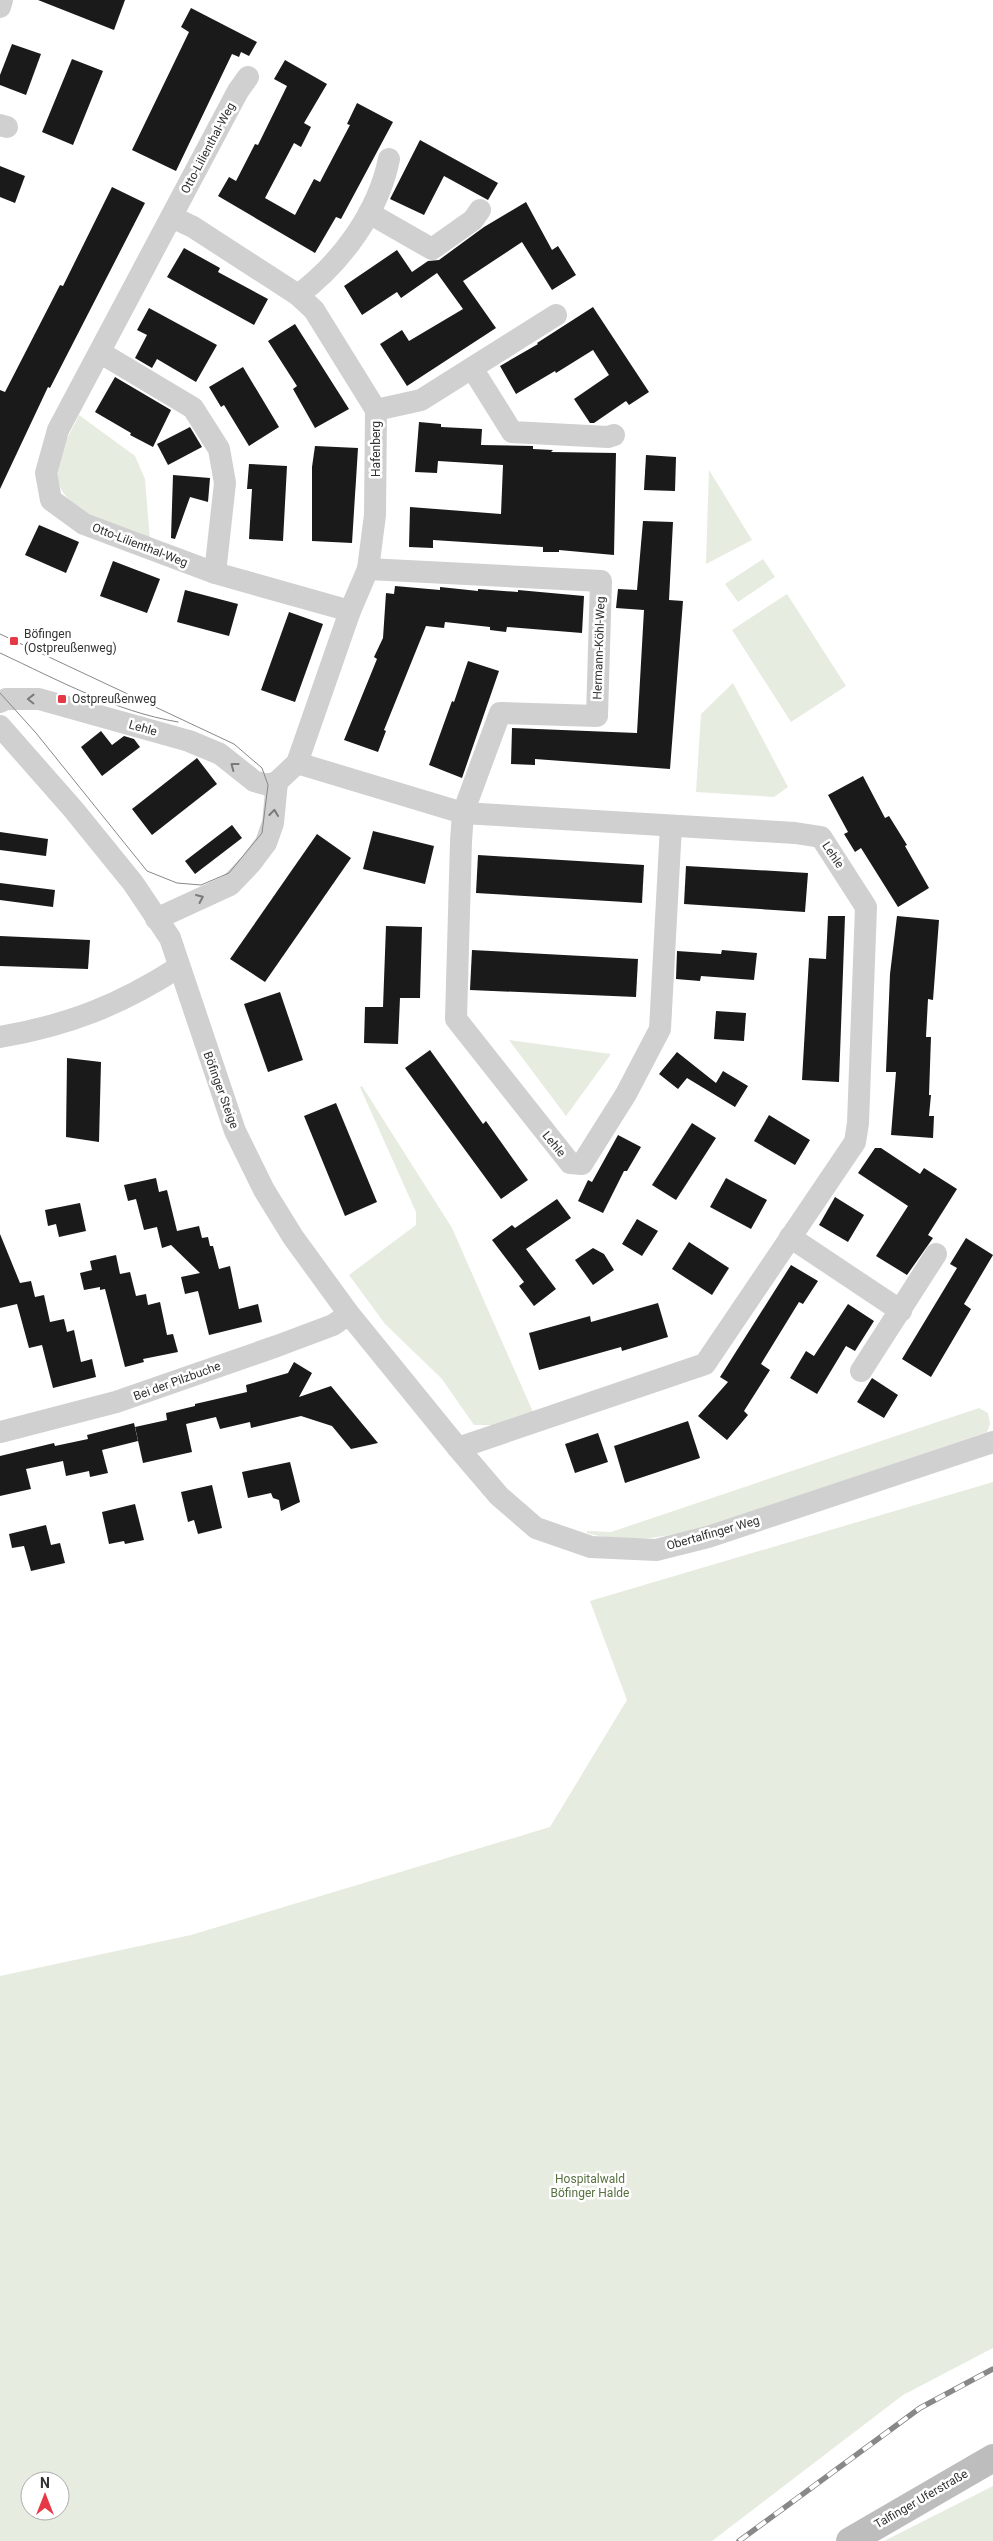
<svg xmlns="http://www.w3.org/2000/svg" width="993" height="2541" font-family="Roboto,sans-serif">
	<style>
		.green { fill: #e6ecdf; fill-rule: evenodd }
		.building { fill: #1a1a1a }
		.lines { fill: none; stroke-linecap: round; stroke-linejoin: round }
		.street { stroke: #d0d0d0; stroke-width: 22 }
		.secondary { stroke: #bdbdbd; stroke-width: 28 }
		.tram { stroke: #888; stroke-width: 1 }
		.rail-casing { stroke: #888; stroke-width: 5.5 }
		.rail { stroke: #fff; stroke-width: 4; stroke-dasharray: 11; stroke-linecap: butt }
		.oneway { stroke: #7a7a7a }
		.poi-dot { fill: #e63946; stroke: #fff; stroke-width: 2 }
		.labels { text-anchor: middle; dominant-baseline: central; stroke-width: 5; stroke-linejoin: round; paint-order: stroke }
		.street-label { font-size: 12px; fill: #333; stroke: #fff }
		.poi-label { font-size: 12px; fill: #333; stroke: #fff; text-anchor: start }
		.park-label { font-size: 12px; fill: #56703f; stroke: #fff }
	</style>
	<rect width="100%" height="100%" fill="#fff"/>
	<g class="green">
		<path d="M79,415L135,456L145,479L150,541C117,526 46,509 58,461C62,446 72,430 79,415Z"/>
		<path d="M709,470L752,540L706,564Z"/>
		<path d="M763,559L775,577L738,602L725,584Z"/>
		<path d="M787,594L846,686L791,722L732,630Z"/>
		<path d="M733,683L788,787L774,797L696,792L701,714Z"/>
		<path d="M509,1040L611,1054L566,1116Z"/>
		<path d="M362,1086L452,1228L533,1412L495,1425H474L442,1379L385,1324L349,1275L416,1225V1212L360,1087Z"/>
		<path d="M979,1408L988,1413L990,1424L987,1432L703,1528C663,1537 628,1545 587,1533V1531L611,1532Z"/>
		<path d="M993,1482V2348L903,2395L712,2541H0V1976L191,1935L550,1827L627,1700L590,1601ZM30,2481H60V2511H30Z"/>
		<path d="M993,2486V2541H884Z"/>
	</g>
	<g class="building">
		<path d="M38,0H125L114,30Z"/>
		<path d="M191,8L257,42L249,56L241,52L239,57L232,54L176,171L132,150L189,32L181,27Z"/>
		<path d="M12,44L41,54L26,95L0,85V75Z"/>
		<path d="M72,59L103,71L73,145L42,132Z"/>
		<path d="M285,60L327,84L304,123L311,127L301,147L294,143L265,198L295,215L314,179L320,182L350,125L347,124L357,103L393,122L341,219L336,217L315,253L218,196L229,177L236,181L255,144L258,145L287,86L274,79Z"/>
		<path d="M420,140L498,183L488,200L444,176L424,215L390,199Z"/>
		<path d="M0,166L25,176L15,203L0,197Z"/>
		<path d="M112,187L145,203L50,388L48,387L0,489V390L5,392L60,285L63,286Z"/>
		<path d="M526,202L552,250L558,246L576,275L552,290L522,242L463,281L496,328L407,386L380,344L402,330L409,341L463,309L437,273L401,298L397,292L362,315L344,286L397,250L412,272L428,261L439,260L484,227Z"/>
		<path d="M184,248L220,268L218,272L268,299L254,325L167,277Z"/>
		<path d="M593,307L649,392L629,405L626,401L594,423H590L574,399L609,375L593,350L556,373L555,371L516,394L500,366L538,344L537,343Z"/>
		<path d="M149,308L217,345L196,382L157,359L152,368L135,358L147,335L137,330Z"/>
		<path d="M295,324L349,409L315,428L293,389L297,386L268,341Z"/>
		<path d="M243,367L279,427L249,446L224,405L221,407L209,387Z"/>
		<path d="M115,377L171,410L153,447L130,435L131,433L95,412Z"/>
		<path d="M419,422L441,424V427L482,429L481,445L533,446V449L553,450L551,452L616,453L614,555L559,550V552H543V547L433,540V548L409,547L410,507L501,514L503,465L438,461L437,473L415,472Z"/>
		<path d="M190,427L202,447L168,465L157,444Z"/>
		<path d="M315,446L358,448L352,543L312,541V467Z"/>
		<path d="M646,455L676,457L675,491L644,490Z"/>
		<path d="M249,464L287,466L283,541L249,539L252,489H247Z"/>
		<path d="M173,475L210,478L208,502L190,497L175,539L171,538Z"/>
		<path d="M643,521L673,522L669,600L683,601L670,769L535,759V765L511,764L512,728L637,733L644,610L616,608L618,589L637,590Z"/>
		<path d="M39,525L79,542L66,573L25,555Z"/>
		<path d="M113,561L160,579L147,613L100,596Z"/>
		<path d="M395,586L440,590V587L478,591V589L518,592V590L584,596L582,633L507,627L506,632L490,630V627L445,622L444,628L426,626L384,730L386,731L378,752L344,740L377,659L374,657L383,638L386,593L394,594Z"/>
		<path d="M185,590L238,604L229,636L177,622Z"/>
		<path d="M289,612L323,624L295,702L261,690Z"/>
		<path d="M468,661L499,671L462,778L429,765L452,701L454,702Z"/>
		<path d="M101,731L112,745L124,736L134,739L140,747L102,776L81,747Z"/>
		<path d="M197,758L217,784L152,835L132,809Z"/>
		<path d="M863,776L885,818L889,816L907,845L905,846L929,888L898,907L861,848L855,852L844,834L848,832L828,795Z"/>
		<path d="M232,825L242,838L195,874L185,861Z"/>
		<path d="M373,831L434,846L425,884L363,869Z"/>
		<path d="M0,832L48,839L46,856L0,850Z"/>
		<path d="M317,834L351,858L265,982L230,959Z"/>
		<path d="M478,855L644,865L642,903L476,893Z"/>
		<path d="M686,866L808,873L805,912L684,904Z"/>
		<path d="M0,883L55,890L53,907L0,900Z"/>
		<path d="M828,916H845L839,1082L802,1080L809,958L826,959Z"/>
		<path d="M897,916L939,920L933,1000L928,999L926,1037H931L929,1095H931L929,1116H934L933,1138L891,1135L896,1072H886L890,974Z"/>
		<path d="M386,926L422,927L420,998H400L398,1044L364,1043L365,1007H383Z"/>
		<path d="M0,936L90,940L88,969L0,966Z"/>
		<path d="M472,950L638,959L636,997L470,990Z"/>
		<path d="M722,950L757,953L754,980L701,976L700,981L676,979L677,951L721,954Z"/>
		<path d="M280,992L303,1060L268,1072L244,1004Z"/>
		<path d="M716,1011L746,1013L744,1041L714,1039Z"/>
		<path d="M430,1050L483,1124L486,1121L528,1180L501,1199L405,1068Z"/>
		<path d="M677,1052L716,1083L723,1071L748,1086L735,1107L687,1078L678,1089L659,1074Z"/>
		<path d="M67,1058L101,1062L99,1142L66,1137Z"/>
		<path d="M336,1103L377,1202L345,1216L304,1116Z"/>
		<path d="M769,1115L810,1140L795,1165L754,1141Z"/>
		<path d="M692,1123L716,1138L676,1200L652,1185Z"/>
		<path d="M618,1135L641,1147L627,1171H624L603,1213L578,1201L588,1180L592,1182Z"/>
		<path d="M875,1148H881L920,1174L924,1168L957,1189L928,1235L933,1238L907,1275L876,1256L908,1206L858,1173Z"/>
		<path d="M156,1178L159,1192L167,1190L177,1231L199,1226L202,1238L208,1237L210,1246H213L219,1269L230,1266L239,1309L258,1304L262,1322L209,1335L198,1291L185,1294L181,1277L200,1273L171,1245L162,1248L157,1227L144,1230L136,1199L128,1201L124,1185Z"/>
		<path d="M726,1178L767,1200L751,1229L710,1207Z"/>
		<path d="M835,1197L864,1215L848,1242L819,1225Z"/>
		<path d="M557,1199L571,1218L526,1249L556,1289L534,1306L519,1286L524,1282L492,1240L512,1225L515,1228Z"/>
		<path d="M80,1203L86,1231L59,1237L56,1224L48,1226L45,1210Z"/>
		<path d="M637,1219L658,1231L642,1256L622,1244Z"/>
		<path d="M0,1234L20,1283L31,1281L35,1297L44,1295L50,1322L64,1319L67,1332L74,1330L81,1362L92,1359L96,1377L53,1388L42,1345L29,1348L17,1304L0,1308Z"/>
		<path d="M966,1238L993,1255L964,1304L971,1309L931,1377L902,1359L957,1268L950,1264Z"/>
		<path d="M689,1242L729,1268L712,1295L672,1269Z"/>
		<path d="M593,1248L604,1254L614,1270L593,1285L575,1260Z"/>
		<path d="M116,1255L120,1274L130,1272L136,1296L146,1294L148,1305L160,1302L167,1335L173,1334L178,1352L143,1359L144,1362L125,1367L105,1289L100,1290V1287L84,1290L80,1273L92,1270L90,1261Z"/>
		<path d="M791,1265L818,1281L803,1304L799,1302L761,1364L770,1370L744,1411L748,1415L727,1440L698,1416L728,1382L720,1377Z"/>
		<path d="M658,1303L668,1337L622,1351L621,1347L539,1370L529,1333L590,1316L591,1322Z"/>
		<path d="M848,1304L874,1321L855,1351L846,1346L817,1394L790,1378L806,1351L814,1356Z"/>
		<path d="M294,1362L312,1373L299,1397L331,1386L378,1443L351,1449L332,1426L301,1416L251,1428L250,1422L220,1429L216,1417L186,1424L192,1452L143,1463L135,1427L167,1420L166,1413L195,1406V1404L247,1392L246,1385L288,1373Z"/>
		<path d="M872,1378L898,1395L884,1418L857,1402Z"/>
		<path d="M688,1421L700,1458L625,1483L614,1446Z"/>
		<path d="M134,1423L138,1441L102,1450L108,1473L90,1477L89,1471L66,1476L63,1461L26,1469L31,1489L0,1496V1456L54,1443L55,1446L88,1439L87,1435Z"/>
		<path d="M598,1433L608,1462L575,1473L565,1444Z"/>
		<path d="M290,1462L300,1502L281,1511L279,1500L273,1498L271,1493L248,1498L242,1472Z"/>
		<path d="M212,1485L222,1528L198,1534L194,1520L188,1522L181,1492Z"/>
		<path d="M135,1504L144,1540L125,1544L124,1541L109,1544L102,1512Z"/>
		<path d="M46,1525L51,1545L60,1543L65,1563L31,1571L24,1546L12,1548L9,1534Z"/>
	</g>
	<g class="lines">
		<g class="street">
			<path d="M0,7L2,0"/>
			<path d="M248,77L238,91L58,430L46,473L51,500L84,524L215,573L350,611"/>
			<path d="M0,125L7,127"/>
			<path d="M369,213L432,249L473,220L480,210"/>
			<path d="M298,295C341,263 378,213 389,159"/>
			<path d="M101,353L193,408L219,449L225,483L215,573"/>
			<path d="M472,368L512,432L608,437L614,435"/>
			<path d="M376,410L421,400L556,315"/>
			<path d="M368,569L601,581L597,716L500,713L463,813L461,841L456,1019L570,1163L582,1164L626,1094L660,1029L671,826"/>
			<path d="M0,702L6,699H39L189,741L220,754L254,781L268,785L277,782L297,763L350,611L368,569L375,515L376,410L314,310L298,295L193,227L172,217"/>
			<path d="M0,726L73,809L133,883L170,938L235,1131L264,1190L293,1237L349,1314L458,1448L499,1496L536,1528L591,1547L656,1550L708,1537L993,1442"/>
			<path d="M297,763L463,813L795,833L821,837L866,907L858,1123L855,1142L705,1364L458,1448"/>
			<path d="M156,919L230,885L251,863L266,843L273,823L277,782"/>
			<path d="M0,1037C69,1025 120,1005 179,967"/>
			<path d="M790,1237L901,1311"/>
			<path d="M861,1371L936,1254"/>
			<path d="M0,1432L116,1402L277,1346L333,1325L349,1314"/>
		</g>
		<path class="secondary" d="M850,2541L993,2458"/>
		<g class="tram">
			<path d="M0,634L234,744L262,768L268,785L262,833L229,873L201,885L177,883L147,871L36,733L0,693"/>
			<path d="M0,653C58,680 114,711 178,722"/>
		</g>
		<defs>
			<path id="rail" d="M739,2541L920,2408L993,2369"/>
		</defs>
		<use href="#rail" class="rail-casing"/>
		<use href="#rail" class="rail"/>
	</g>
	<defs><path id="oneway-chevron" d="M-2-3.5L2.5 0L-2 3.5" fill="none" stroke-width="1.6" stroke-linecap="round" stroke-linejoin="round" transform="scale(1.25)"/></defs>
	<g class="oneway">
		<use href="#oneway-chevron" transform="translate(31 699) rotate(-179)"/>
		<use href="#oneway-chevron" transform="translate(234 766) rotate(-143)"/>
		<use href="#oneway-chevron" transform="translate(274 813) rotate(-84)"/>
		<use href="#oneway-chevron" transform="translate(200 898) rotate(-24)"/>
	</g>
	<g class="poi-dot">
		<rect x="9" y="636" width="10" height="10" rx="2.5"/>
		<rect x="57" y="694" width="10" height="10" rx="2.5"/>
	</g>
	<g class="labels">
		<g class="street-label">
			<text transform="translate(208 148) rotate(-62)">Otto-Lilienthal-Weg</text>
			<text transform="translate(376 449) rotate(-90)">Hafenberg</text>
			<text transform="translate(140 545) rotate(21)">Otto-Lilienthal-Weg</text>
			<text transform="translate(599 648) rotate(-88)">Hermann-Köhl-Weg</text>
			<text transform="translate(143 728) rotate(16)">Lehle</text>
			<text transform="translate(833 855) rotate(56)">Lehle</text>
			<text transform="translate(221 1090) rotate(70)">Böfinger Steige</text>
			<text transform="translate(554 1144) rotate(50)">Lehle</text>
			<text transform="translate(177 1381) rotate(-20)">Bei der Pilzbuche</text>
			<text transform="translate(713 1533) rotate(-16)">Obertalfinger Weg</text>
			<text transform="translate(921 2499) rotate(-30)">Talfinger Uferstraße</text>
		</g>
		<g class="poi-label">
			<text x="24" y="634">Böfingen<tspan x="24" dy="14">(Ostpreußenweg)</tspan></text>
			<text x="72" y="699">Ostpreußenweg</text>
		</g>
		<g class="park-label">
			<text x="590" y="2179">Hospitalwald<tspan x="590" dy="14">Böfinger Halde</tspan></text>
		</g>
	</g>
	<g transform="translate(45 2496)"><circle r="24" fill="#ffffff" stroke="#adadad"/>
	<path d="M0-4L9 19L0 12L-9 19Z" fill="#e63946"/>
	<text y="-8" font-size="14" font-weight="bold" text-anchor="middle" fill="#333333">N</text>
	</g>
</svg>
